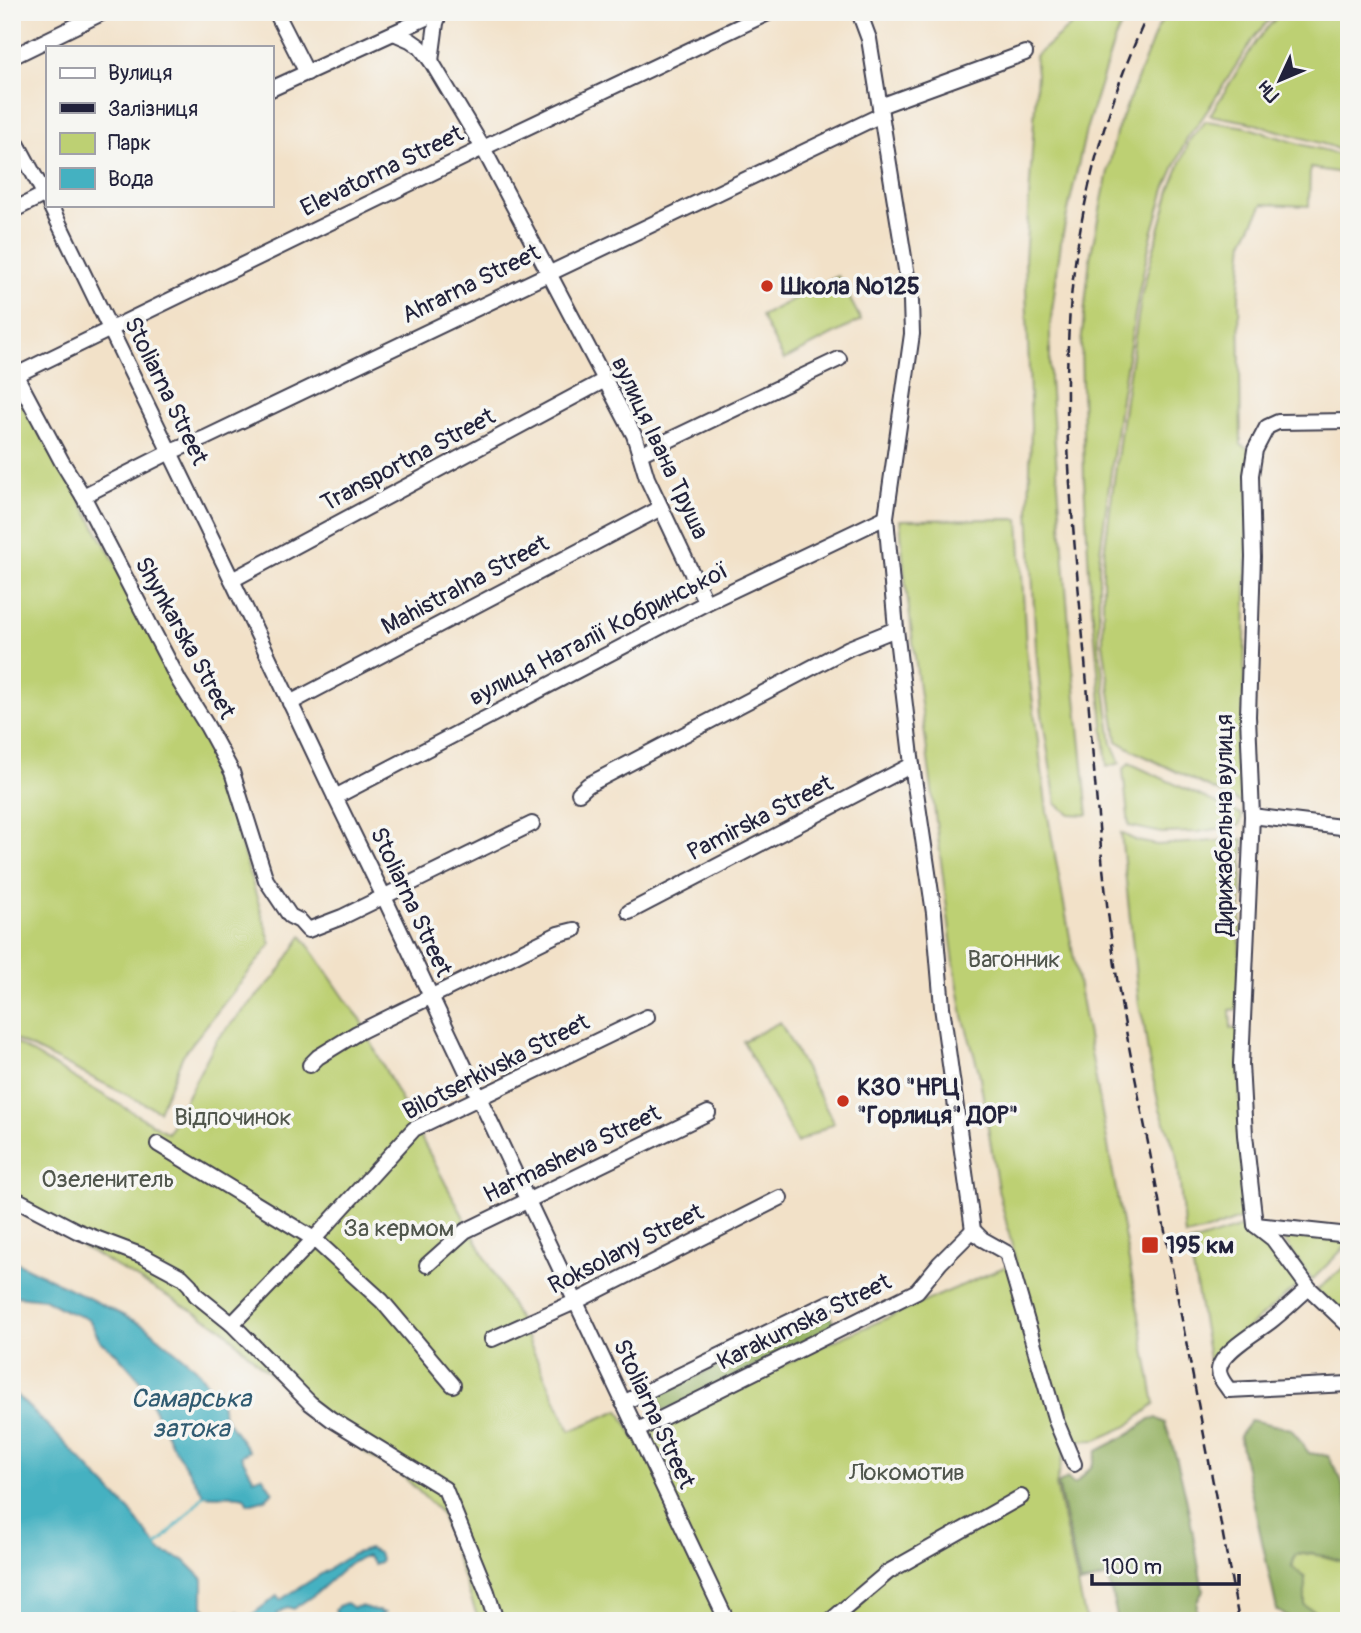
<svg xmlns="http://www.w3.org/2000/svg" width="1361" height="1633" font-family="Pangolin,sans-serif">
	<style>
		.green { fill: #bdd073; stroke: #707957; stroke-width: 2 }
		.forest { fill: #96b265; stroke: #5c6a50; stroke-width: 2 }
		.water { fill: #44b1c1; stroke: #336a7e; stroke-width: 2 }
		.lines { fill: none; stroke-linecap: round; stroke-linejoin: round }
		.stream { stroke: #44b1c1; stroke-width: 2.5 }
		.minor-casing { stroke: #413f50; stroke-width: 18 }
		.minor { stroke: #fff; stroke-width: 14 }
		.rail { stroke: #22223b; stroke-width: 2.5; stroke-dasharray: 10 5; stroke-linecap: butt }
		.poi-dot { fill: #c8321e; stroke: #f6f6f2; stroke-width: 2.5 }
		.labels { text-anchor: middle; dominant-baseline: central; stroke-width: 7; stroke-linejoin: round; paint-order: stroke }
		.street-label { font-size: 24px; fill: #22223b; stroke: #f6f6f2 }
		.poi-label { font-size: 24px; font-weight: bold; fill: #22223b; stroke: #f6f6f2; text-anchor: start }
		.park-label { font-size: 24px; fill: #50564c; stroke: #f6f6f2 }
		.water-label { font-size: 26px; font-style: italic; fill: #305b71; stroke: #f6f6f2 }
	</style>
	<rect width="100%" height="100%" fill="#f6f6f2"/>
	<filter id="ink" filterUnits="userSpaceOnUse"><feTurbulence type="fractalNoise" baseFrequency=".0143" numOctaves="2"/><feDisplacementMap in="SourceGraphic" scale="14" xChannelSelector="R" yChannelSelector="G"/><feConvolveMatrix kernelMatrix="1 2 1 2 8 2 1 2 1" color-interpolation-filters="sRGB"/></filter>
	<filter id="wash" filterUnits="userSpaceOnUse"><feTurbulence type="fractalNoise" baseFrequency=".00686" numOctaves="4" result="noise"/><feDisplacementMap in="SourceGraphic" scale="28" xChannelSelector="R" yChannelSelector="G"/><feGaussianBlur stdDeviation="1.57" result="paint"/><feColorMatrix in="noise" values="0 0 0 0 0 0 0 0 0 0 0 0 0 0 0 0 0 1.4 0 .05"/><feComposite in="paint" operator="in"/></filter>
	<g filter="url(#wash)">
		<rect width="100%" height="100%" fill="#f2e1c8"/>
		<g class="green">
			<path d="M1087,12H1127L1114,41L1086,130L1061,242L1050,326V380L1070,639L1088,815L1070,814L1056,804L1042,714L1036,648L1029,509L1031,426L1025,260L1037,74L1035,56Z"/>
			<path d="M1167,12H1276L1255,36L1203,117L1187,138L1165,189L1152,234L1139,291L1121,398L1099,560V644L1112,743L1120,763L1107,767L1089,573L1084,479L1081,344L1090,258L1116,133L1157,29Z"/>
			<path d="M1281,12H1349V154L1330,146L1248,122L1210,115L1245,59L1258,39Z"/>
			<path d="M1206,121L1246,127L1303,145L1328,151L1349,159V174L1310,168L1309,206L1263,204L1244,240L1239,296L1241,445L1250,450L1243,716V804L1142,755L1117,741L1103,643V561L1125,399L1142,292L1170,190L1190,139Z"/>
			<path d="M838,276L861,320L784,360L761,316Z"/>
			<path d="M12,389L77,494L215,742L226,796L271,944L183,1055L159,1111L12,1038Z"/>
			<path d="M1019,519L1026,649L1047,811L1155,1404L1128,1426L1096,1440L1067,1441L1056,1485L1086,1621H479L440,1512L406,1479L352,1444L260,1365L222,1328L12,1206V1041L168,1133L217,1039L276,976L302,936L350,1006L361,1019L373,1046L412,1121L519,1320L570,1431L619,1410L635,1439L818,1348L1016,1262L998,1189L979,1072L963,1016L954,963L904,571L900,520Z"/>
			<path d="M1129,763L1242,815L1240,825L1198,832L1162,833L1129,826L1123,770Z"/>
			<path d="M1121,833L1137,841L1157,845L1243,839L1238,1009L1230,1010L1231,1028L1239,1030L1241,1140L1247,1216L1207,1231L1185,1236L1177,1155L1160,1109L1149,1061L1144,1024L1139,1005Z"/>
			<path d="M780,1022L834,1123L797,1143L743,1041Z"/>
			<path d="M1247,1225C1272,1237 1285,1262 1299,1284L1215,1356L1210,1365L1189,1244Z"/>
			<path d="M1294,1235L1349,1241V1243L1312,1280L1283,1239Z"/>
			<path d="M1349,1263V1320L1317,1290Z"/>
			<path d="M1312,1553L1349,1563V1607L1336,1621H1332L1305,1606V1577L1292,1567L1295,1555Z"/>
		</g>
		<g class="forest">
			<path d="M829,1314L836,1327L664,1411L656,1395Z"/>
			<path d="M1156,1418L1165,1423C1185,1477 1193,1535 1203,1591L1197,1601L1196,1621H1118L1108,1577L1080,1584L1058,1484L1067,1478L1074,1484L1077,1482L1092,1466L1097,1451L1130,1434L1150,1419Z"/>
			<path d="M1251,1420L1291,1429L1309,1453L1328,1456L1341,1479L1349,1511V1563L1312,1553L1295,1555L1292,1567L1305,1577V1606L1332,1621H1293L1277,1610L1239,1436Z"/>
		</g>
		<g class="water">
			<path d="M12,1260L145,1326L196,1368L221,1403L224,1416L249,1451L241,1456L254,1479L262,1476L273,1492L266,1499L248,1504L244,1497C231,1494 218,1497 204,1495L172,1445L139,1379L116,1353L101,1342L89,1319L66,1311L44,1299L16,1296L12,1298Z"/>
			<path d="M12,1391L54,1432L130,1511L160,1551L184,1560L203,1579V1606L217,1621H12Z"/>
			<path d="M369,1549L378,1553L381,1558L380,1562L374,1564L367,1556L350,1563L318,1592L299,1605L294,1609L287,1607L277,1614L280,1618L278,1621H227L238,1612L245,1620L277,1596L280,1600L353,1554Z"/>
			<path d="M346,1603L353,1608L360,1606L385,1613L371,1621H323V1619L330,1616L333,1620L339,1618L335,1611L338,1606Z"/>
		</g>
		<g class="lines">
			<path class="stream" d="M156,1547C172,1529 190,1513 204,1495"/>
		</g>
	</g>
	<g filter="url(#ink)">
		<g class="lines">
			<defs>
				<g id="minor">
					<path d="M276,12L307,73"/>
					<path d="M859,12L869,39L911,301L912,334L886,517L896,629L912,765L934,913L942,1007L973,1230L982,1239L1007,1253L1056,1421L1074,1464"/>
					<path d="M394,33L410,40L420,47L431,61L483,148L634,435L647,478L706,603"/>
					<path d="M12,57L104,12"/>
					<path d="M431,61L436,23L440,12"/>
					<path d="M271,89L439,12"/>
					<path d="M880,106L1025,53"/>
					<path d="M12,134L47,199"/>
					<path d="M50,205L232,580L335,797L384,897L727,1621"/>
					<path d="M12,211L47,193"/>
					<path d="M12,368L62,462L83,496L179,681L207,726L232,772L266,880L290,916L300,921L308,930L342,917L532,824"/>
					<path d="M16,375L483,148L770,12"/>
					<path d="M640,454L839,359"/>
					<path d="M83,496L170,452L205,438L881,115"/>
					<path d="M232,580L605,380"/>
					<path d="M290,703L661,508"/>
					<path d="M579,793L588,785L849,648L896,629"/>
					<path d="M335,797L706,603L886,517"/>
					<path d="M1252,816L1349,828"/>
					<path d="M629,912L912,765"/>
					<path d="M310,1065L318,1057L357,1033L558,934L574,930"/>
					<path d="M158,1144L314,1239L382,1301L453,1385"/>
					<path d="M12,1197L77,1231L143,1256L182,1277L190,1285L196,1295L232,1324L310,1403L331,1419L445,1489L487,1592L496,1621"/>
					<path d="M1255,1225L1245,1135L1241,1064L1252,816L1248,716L1253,557L1251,475L1255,450L1267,427L1278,422L1349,421"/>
					<path d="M1255,1225L1273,1239L1309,1288L1349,1326"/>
					<path d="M1256,1225L1349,1235"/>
					<path d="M427,1265L465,1231L708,1113"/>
					<path d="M1309,1288C1296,1299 1284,1311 1271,1321C1257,1332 1220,1352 1219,1370C1219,1378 1225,1384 1229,1390L1349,1384"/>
					<path d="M232,1324L314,1239L414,1129L647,1017"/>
					<path d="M492,1339L577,1301L780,1198"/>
					<path d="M623,1403L830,1302"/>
					<path d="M636,1431L917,1291L940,1263L973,1230"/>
					<path d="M830,1621L888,1572L1021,1497"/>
				</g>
			</defs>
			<use href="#minor" class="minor-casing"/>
			<use href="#minor" class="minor"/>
			<path class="rail" d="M1149,12C1100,116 1072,231 1068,345C1063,455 1077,564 1086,673C1095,779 1102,886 1119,991C1129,1051 1142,1110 1153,1169C1182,1320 1211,1470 1239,1621"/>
		</g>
	</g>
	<g class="poi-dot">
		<circle cx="767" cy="286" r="7"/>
		<circle cx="843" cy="1101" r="7"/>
		<rect x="1141" y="1236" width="18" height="18" rx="3.5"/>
	</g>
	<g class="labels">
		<g class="street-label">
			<text transform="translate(382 171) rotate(-26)">Elevatorna Street</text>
			<text transform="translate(471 284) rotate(-26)">Ahrarna Street</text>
			<text transform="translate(166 391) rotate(64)">Stoliarna Street</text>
			<text transform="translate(660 448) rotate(65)">вулиця Івана Труша</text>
			<text transform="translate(408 460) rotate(-28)">Transportna Street</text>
			<text transform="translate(465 585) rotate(-28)">Mahistralna Street</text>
			<text transform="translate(599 634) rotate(-27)">вулиця Наталії Кобринської</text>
			<text transform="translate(185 638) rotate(61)">Shynkarska Street</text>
			<text transform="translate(760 818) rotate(-27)">Pamirska Street</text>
			<text transform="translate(1224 825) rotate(-90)">Дирижабельна вулиця</text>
			<text transform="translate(411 902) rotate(65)">Stoliarna Street</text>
			<text transform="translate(496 1067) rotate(-27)">Bilotserkivska Street</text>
			<text transform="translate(572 1154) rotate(-26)">Harmasheva Street</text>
			<text transform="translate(626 1249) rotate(-27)">Roksolany Street</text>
			<text transform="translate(804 1322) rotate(-26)">Karakumska Street</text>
			<text transform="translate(654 1414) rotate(65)">Stoliarna Street</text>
		</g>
		<g class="poi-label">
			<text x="781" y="286">Школа №125</text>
			<text x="857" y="1087">КЗО "НРЦ<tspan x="857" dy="28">"Горлиця" ДОР"</tspan></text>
			<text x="1166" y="1245">195 км</text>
		</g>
		<g class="park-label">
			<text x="1014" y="959">Вагонник</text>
			<text x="233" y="1117">Відпочинок</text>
			<text x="108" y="1179">Озеленитель</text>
			<text x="399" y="1228">За кермом</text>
			<text x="907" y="1472">Локомотив</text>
		</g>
		<g class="water-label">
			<text x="191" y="1399">Самарська<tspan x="191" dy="30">затока</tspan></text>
		</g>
	</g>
	<rect width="1361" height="1633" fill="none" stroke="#f6f6f2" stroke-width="42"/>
	<rect x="46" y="46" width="228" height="161" fill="#f6f6f2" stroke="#a1a1a9" stroke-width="2"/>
	<rect x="60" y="68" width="35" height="10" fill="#ffffff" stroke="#a1a1a9" stroke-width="2"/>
	<text x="108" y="80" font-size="21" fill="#22223b">Вулиця</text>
	<rect x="60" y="103" width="35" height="10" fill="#22223b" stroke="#a1a1a9" stroke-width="2"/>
	<text x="108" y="116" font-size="21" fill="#22223b">Залізниця</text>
	<rect x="60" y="133" width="35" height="21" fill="#bdd073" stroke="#a1a1a9" stroke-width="2"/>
	<text x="108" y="150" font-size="21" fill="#22223b">Парк</text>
	<rect x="60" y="168" width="35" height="21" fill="#44b1c1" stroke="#a1a1a9" stroke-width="2"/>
	<text x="108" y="186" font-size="21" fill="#22223b">Вода</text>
	<g transform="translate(1280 80) rotate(226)" stroke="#f6f6f2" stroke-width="5" paint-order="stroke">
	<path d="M0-5L12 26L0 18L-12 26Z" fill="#22223b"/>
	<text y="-10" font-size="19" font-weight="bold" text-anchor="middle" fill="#22223b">Пн</text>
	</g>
	<path d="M1092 1574v10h147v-10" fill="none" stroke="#22223b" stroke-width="3.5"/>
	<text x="1102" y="1574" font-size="21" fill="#22223b" stroke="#f6f6f2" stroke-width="5" paint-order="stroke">100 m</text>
</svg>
